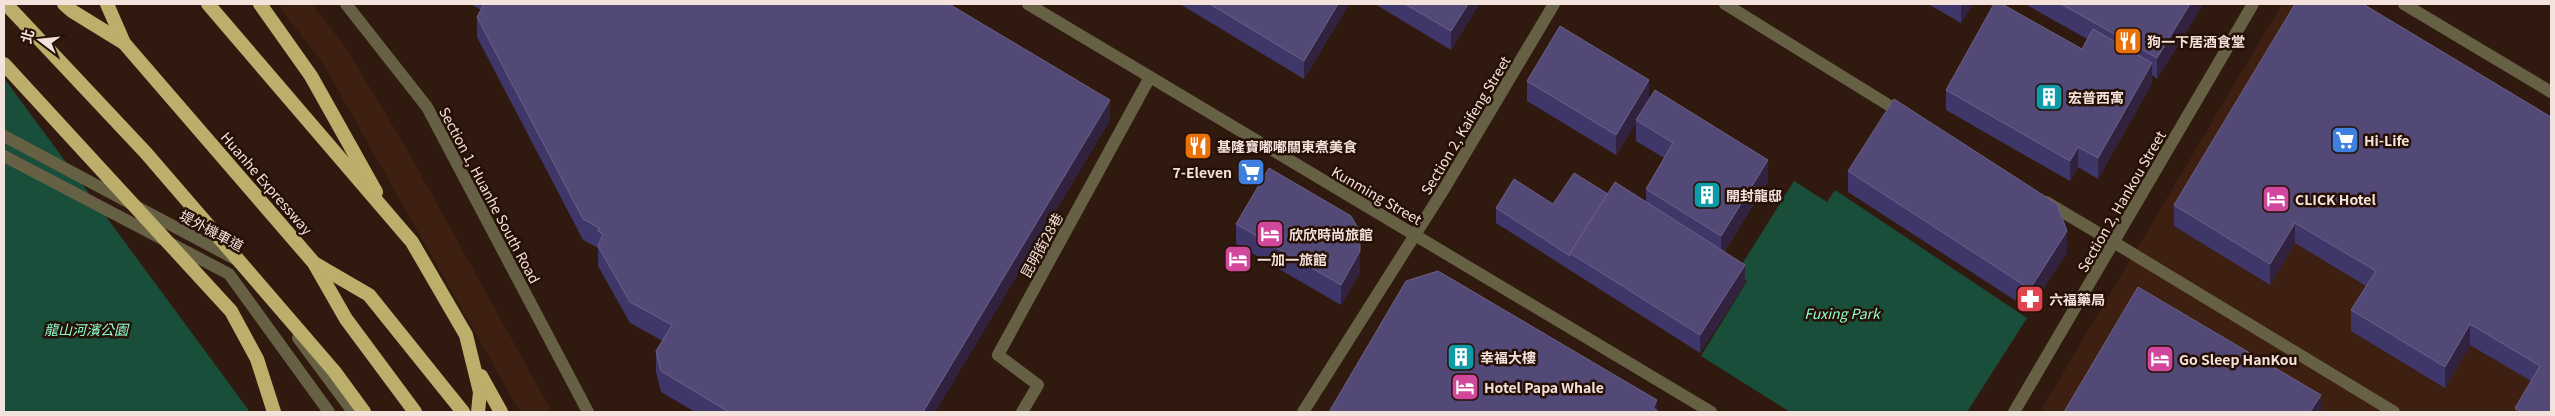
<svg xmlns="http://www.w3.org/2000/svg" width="2555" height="416" font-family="Georgia,'Noto Sans TC',serif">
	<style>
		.built { fill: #3d2012 }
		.green { fill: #194e3a }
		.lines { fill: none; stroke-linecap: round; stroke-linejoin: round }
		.service { stroke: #666144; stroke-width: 12 }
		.pedestrian { stroke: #666144; stroke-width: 12 }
		.minor { stroke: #666144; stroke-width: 12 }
		.tertiary { stroke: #666144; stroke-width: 12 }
		.trunk { stroke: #bbaf6b; stroke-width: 14 }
		.wall { fill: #3f366a }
		.shaded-wall { fill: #312340 }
		.building { fill: #524976; stroke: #6c6186 }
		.labels { text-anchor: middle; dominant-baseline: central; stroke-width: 5; stroke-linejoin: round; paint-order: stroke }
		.poi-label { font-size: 14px; font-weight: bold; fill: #f4e3dc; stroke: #261006; text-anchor: start }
		.street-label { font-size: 14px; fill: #f4e3dc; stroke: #261006 }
		.park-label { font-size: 14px; font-style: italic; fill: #8cffcf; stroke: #261006 }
	</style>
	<rect width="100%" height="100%" fill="#30190e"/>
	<g class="built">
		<path d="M277,4H312L348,51L404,144L552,412H520L322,62Z"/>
		<path d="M2282,4H2331L2551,412H2040Z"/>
	</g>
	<g class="green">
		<path d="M4,78L250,412H4Z"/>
		<path d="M1794,181L1827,202L1835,190L2027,318L1967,412H1790L1701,356L1747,281L1736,274Z"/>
	</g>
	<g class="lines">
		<g class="service">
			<path d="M1725,4L1903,114"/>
			<path d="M2046,202L2115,243"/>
			<path d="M1022,412L1038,385L998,355L1150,77"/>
		</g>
		<path class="pedestrian" d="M2115,243L2394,412"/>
		<g class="minor">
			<path d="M1028,4L1711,412"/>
			<path d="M2404,4L2551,92"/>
			<path d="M4,136L237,260"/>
			<path d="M4,156L229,274L329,412"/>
			<path d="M298,338L353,412"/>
			<path d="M1303,412L1444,189L1554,4"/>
			<path d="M2014,412L2253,4"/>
		</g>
		<path class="tertiary" d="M346,4L427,107L588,412"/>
		<g class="trunk">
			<path d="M6,4L146,153L334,371L364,412"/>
			<path d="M64,4L72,11L124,43L314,263L346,319L415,412"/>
			<path d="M107,4L124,43"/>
			<path d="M208,4L412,242L466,335L480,392L478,412"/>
			<path d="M260,4L311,76L376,192"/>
			<path d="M4,64L231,311L257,359L274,412"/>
			<path d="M314,263L369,295L463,412"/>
			<path d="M481,376L501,412"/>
		</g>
	</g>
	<g class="wall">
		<path d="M471,4H949L1110,120L935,412H695L661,392L656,372V351L663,341L630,323L598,266V248L583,240L477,37V17L481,10Z"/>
		<path d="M1180,4H1349L1304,79Z"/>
		<path d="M1375,4H1479L1451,50Z"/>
		<path d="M1928,4H1973L1961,23Z"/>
		<path d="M2025,4H2203L2157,79L2152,75V83L2098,179L2078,167L2070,181L1946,110V90L2082,49L2087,39Z"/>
		<path d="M1527,81L1649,99L1768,181L1724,252L1745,283L1700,353L1496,223V208L1553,204L1608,194L1646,201V189L1664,158L1636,141V123L1616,155L1527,101Z"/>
		<path d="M2551,117V412H2515V408L2531,381L2470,345L2445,388L2351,331V310L2366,286L2295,243L2270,285L2174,226V205Z"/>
		<path d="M1848,171L2067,252L2030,310L1848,192Z"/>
		<path d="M1236,224L1360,272L1341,305L1236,244Z"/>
	</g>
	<g class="shaded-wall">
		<path d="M1338,4H1349L1304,79V61Z"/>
		<path d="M1468,4H1479L1451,50V31Z"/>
		<path d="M1961,4H1973L1961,23Z"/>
		<path d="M2190,4H2203L2157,79V58Z"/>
		<path d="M2152,63V83L2098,179V158Z"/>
		<path d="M1649,80V100L1636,120V123L1616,155V135Z"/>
		<path d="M1110,100V120L935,412H923Z"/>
		<path d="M2078,147V167L2070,181V161Z"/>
		<path d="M1768,160V181L1721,256V236Z"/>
		<path d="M2295,223V243L2270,285V264Z"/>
		<path d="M2067,231V252L2030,310V289Z"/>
		<path d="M1360,251V272L1341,305V285Z"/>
		<path d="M1745,265V283L1700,353V335Z"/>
		<path d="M2470,324V345L2445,388V367Z"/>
		<path d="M2321,395V412H2310Z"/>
		<path d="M1657,400V412L1653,408Z"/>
	</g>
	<g class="building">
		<path d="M484,4H949L1110,100L923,412H729L661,371L656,351L672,325L630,302L598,246L603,234L598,231L599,228L583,219L477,17Z"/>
		<path d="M1210,4H1338L1304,61Z"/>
		<path d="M1405,4H1468L1451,31Z"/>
		<path d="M1994,4H2002L2082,49L2093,29L2152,63L2098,158L2078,147L2070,161L1946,90Z"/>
		<path d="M2061,4H2190L2157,58Z"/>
		<path d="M2295,4H2363L2551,117V412H2522L2515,408L2540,366L2470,324L2445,367L2351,310L2376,271L2295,223L2270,264L2174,205Z"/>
		<path d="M1560,26L1649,80L1616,135L1527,81Z"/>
		<path d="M1655,90L1768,160L1721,236L1646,189L1673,143L1636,120Z"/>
		<path d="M1894,99L2057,204L2067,231L2030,289L1848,171Z"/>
		<path d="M1269,168L1351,216L1360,232V251L1341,285L1236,224Z"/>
		<path d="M1574,173L1608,194L1570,253V256L1496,208L1514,179L1553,204Z"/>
		<path d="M1615,182L1745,265L1700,335L1570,253Z"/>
		<path d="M1438,271L1657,400L1653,408L1659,412H1329L1406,281Z"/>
		<path d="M2138,287L2321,395L2310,412H2064Z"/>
	</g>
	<defs>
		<symbol id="restaurant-square" viewBox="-11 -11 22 22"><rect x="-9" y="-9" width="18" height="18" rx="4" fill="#e8710a" stroke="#261006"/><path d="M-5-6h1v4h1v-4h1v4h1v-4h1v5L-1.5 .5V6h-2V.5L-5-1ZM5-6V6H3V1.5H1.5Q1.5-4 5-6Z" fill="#fff"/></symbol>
		<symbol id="building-square" viewBox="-11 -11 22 22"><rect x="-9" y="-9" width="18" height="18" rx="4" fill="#0f9aa8" stroke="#261006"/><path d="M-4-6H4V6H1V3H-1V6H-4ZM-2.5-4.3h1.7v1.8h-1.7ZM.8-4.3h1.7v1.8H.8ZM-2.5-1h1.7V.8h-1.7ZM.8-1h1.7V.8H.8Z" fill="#fff"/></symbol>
		<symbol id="supermarket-square" viewBox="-11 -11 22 22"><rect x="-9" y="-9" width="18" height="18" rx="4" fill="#3f7fe0" stroke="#261006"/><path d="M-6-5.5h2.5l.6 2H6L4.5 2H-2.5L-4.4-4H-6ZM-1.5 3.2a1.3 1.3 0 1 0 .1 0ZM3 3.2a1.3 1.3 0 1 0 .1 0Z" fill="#fff"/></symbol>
		<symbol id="hotel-square" viewBox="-11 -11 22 22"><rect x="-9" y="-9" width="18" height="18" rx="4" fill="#d1479c" stroke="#261006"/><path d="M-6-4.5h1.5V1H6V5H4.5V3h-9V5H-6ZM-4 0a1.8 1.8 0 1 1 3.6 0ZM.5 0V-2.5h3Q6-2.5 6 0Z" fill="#fff"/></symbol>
		<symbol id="pharmacy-square" viewBox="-11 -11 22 22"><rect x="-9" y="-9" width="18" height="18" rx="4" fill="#e0444e" stroke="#261006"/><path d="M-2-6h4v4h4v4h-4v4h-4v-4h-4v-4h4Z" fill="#fff"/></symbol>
	</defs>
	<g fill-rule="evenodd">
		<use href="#restaurant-square" x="2112" y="25" width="32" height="32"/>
		<use href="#building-square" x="2033" y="81" width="32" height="32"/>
		<use href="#supermarket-square" x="2329" y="124" width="32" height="32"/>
		<use href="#restaurant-square" x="1182" y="130" width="32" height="32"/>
		<use href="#supermarket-square" x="1235" y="156" width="32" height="32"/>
		<use href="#building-square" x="1691" y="179" width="32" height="32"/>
		<use href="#hotel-square" x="2260" y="183" width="32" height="32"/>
		<use href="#hotel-square" x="1254" y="218" width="32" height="32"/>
		<use href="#hotel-square" x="1222" y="243" width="32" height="32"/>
		<use href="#pharmacy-square" x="2014" y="283" width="32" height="32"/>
		<use href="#building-square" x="1445" y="341" width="32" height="32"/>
		<use href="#hotel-square" x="2144" y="343" width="32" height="32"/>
		<use href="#hotel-square" x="1449" y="371" width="32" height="32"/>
	</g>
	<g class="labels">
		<g class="poi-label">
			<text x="2147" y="41">狗一下居酒食堂</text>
			<text x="2068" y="97">宏普西寓</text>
			<text x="2364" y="140">Hi-Life</text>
			<text x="1217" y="146">基隆寶嘟嘟關東煮美食</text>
			<text x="1232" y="172" text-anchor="end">7-Eleven</text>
			<text x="1726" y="195">開封龍邸</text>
			<text x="2295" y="199">CLICK Hotel</text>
			<text x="1289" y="234">欣欣時尚旅館</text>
			<text x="1257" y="259">一加一旅館</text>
			<text x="2049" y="299">六福藥局</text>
			<text x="1480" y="357">幸福大樓</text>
			<text x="2179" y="359">Go Sleep HanKou</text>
			<text x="1484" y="387">Hotel Papa Whale</text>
		</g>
		<g class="street-label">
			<text transform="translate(1465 125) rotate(-59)">Section 2, Kaifeng Street</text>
			<text transform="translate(267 183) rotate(49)">Huanhe Expressway</text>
			<text transform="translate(490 195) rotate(62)">Section 1, Huanhe South Road</text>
			<text transform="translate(1377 195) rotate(30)">Kunming Street</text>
			<text transform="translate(2121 201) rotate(-60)">Section 2, Hankou Street</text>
			<text transform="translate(212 230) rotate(28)">堤外機車道</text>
			<text transform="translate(1041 245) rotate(-61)">昆明街28巷</text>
		</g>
		<g class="park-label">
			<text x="1842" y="313">Fuxing Park</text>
			<text x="86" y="329">龍山河濱公園</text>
		</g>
	</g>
	<rect width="2555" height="416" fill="none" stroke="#f4e3dc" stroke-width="10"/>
	<g transform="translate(40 40) rotate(286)" stroke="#261006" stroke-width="4" paint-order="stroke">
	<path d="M0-4L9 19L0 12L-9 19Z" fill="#f4e3dc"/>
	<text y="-8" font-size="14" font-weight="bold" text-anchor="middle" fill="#f4e3dc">北</text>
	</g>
</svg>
